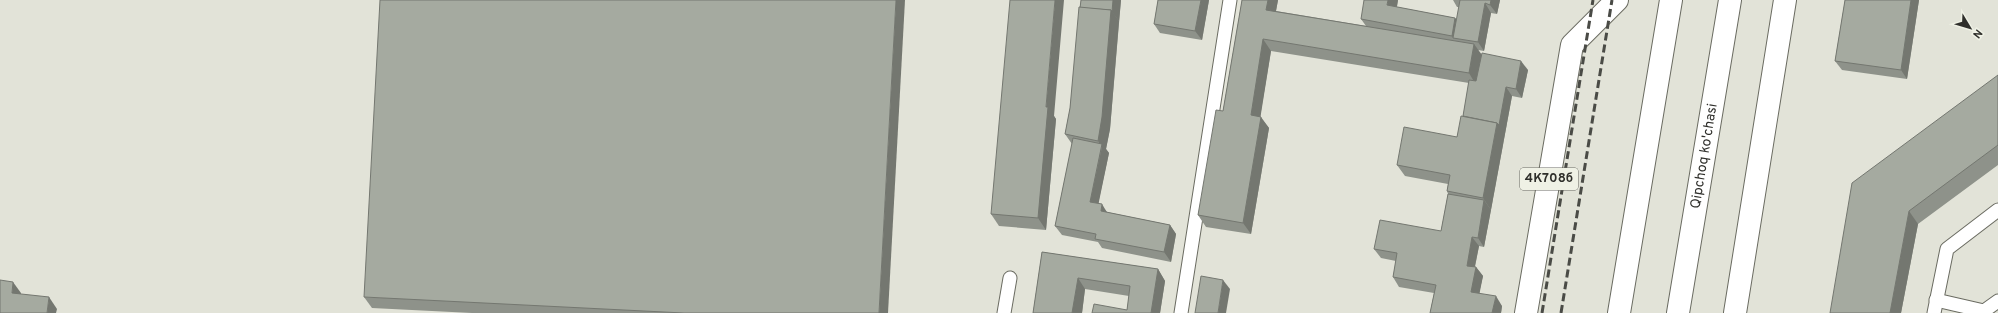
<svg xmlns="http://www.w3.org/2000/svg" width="1998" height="313" font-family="Overpass,sans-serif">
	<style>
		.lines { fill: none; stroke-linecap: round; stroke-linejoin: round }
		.service-casing { stroke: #6a6b61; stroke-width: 15 }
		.primary-casing { stroke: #6a6b61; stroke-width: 24 }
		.service { stroke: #fff; stroke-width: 13 }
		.primary { stroke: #fff; stroke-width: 22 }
		.rail { stroke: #4a4b46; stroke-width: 3; stroke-dasharray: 8 4; stroke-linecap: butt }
		.wall { fill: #8e928a }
		.shaded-wall { fill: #747770 }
		.building { fill: #a5aaa0; stroke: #747770 }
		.labels { text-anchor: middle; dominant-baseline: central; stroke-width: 4; stroke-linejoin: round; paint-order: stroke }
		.shield { fill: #eff1e5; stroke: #696963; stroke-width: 1 }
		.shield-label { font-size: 13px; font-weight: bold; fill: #2f2f2b }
		.street-label { font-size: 14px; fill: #2f2f2b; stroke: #eff1e5 }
	</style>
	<rect width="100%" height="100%" fill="#e2e3d8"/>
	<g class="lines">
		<defs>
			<g id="service">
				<path d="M1936,300L1984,311L1998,301"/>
				<path d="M1004,313L1010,278"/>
				<path d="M1181,313L1230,0"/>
				<path d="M1934,313L1947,249L1998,210"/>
			</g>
			<g id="primary">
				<path d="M1526,313L1572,45L1617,0"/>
				<path d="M1619,313L1671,0"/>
				<path id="s1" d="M1678,313L1730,0"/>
				<path d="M1735,313L1785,0"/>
			</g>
		</defs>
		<use href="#service" class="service-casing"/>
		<use href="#primary" class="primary-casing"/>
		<use href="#service" class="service"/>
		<use href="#primary" class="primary"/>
		<g class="rail">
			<path d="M1542,313L1593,0"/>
			<path d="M1561,313L1612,0"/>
		</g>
	</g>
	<g class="wall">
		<path d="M1081,0H1121L1110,129L1106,149L1109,153L1098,204L1107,212L1170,225L1176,234L1171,262L1102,248L1098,242L1062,235L1055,226L1072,144L1065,134L1070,108Z"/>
		<path d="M1158,0H1209L1202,40L1160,33L1154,24Z"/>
		<path d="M1242,0H1278L1276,11L1366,26L1361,19L1398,0L1397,7L1455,18L1457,20L1459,7H1457L1453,0H1500L1497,14L1491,13L1484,51L1478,50L1481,55L1528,70L1522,98L1512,96L1484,247L1479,246L1475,267H1476L1483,276L1479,293L1502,306L1501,313H1430L1434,293L1399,287L1393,277L1396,261L1381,258L1374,249L1441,231L1448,194L1447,191L1448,184L1405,176L1397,165L1457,137L1463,116L1469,83L1271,51L1260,117L1269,128L1251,234L1206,227L1198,215L1223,111Z"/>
		<path d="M1845,0H1919L1907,79L1842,70L1835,61Z"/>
		<path d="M1998,75V165L1918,224L1901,313H1830Z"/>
		<path d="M1054,116L1056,119L1046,230L999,226L991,214Z"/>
		<path d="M1042,252L1158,269L1165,281L1160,313H1092L1127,310L1129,296L1085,289L1082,313H1033Z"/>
		<path d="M364,297L888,313H472L372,308Z"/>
	</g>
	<g class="shaded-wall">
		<path d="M896,0H905L888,313H879Z"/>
		<path d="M1055,0H1064L1054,116L1056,119L1046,230L1038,218L1046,107Z"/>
		<path d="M1113,0H1121L1119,21L1112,12Z"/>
		<path d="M1201,0H1209L1202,40L1195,31Z"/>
		<path d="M1268,0H1278L1274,21L1266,10Z"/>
		<path d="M1388,0H1398L1395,16L1387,5Z"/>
		<path d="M1491,0H1500L1497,14L1490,5Z"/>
		<path d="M1911,0H1919L1907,79L1901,70Z"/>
		<path d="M1485,3L1491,13L1484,51L1478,42Z"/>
		<path d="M1111,10L1119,21L1110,129L1106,149L1109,153L1097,211L1090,202L1102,147L1098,141Z"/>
		<path d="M1455,18L1463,29L1453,38L1452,36Z"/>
		<path d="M1263,39L1271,51L1259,126L1251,115Z"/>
		<path d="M1474,44L1482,55L1476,85L1469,73Z"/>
		<path d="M1521,61L1528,70L1522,98L1516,89Z"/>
		<path d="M1506,87L1512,96L1491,210L1483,198L1497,123Z"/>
		<path d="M1261,117L1269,128L1251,234L1243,223Z"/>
		<path d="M1484,200L1491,210L1484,247L1478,238Z"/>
		<path d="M1102,204L1108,214L1101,211Z"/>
		<path d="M1909,211L1918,224L1901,313H1890Z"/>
		<path d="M1170,225L1176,234L1171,262L1164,252Z"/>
		<path d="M1472,237L1479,246L1473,275L1467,266Z"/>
		<path d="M1476,267L1483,276L1478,301L1471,292Z"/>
		<path d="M1158,269L1165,281L1160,313H1151Z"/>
		<path d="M1078,278L1085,289L1082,313H1072Z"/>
		<path d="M1223,280L1230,289L1226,313H1218Z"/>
		<path d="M13,282L21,293L20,304L12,293Z"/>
		<path d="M1496,296L1502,306L1501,313H1492Z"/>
		<path d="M49,297L57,309L56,313H47Z"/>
	</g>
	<g class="building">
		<path d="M380,0H896L879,313H684L364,297Z"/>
		<path d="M1010,0H1055L1046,107H1048L1038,218L991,214Z"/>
		<path d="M1081,0H1113L1112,12L1111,10L1080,8Z"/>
		<path d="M1158,0H1201L1195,31L1154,24Z"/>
		<path d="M1242,0H1268L1266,10L1474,44L1469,73L1263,39L1251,115L1261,117L1243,223L1198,215L1216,110L1223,111Z"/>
		<path d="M1364,0H1388L1387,5L1455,18L1452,36L1361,19Z"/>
		<path d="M1460,0H1491L1490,5L1485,3L1478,42L1453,38Z"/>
		<path d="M1845,0H1911L1901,70L1835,61Z"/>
		<path d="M1079,7L1111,10L1102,117L1098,141L1065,134L1070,108Z"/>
		<path d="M1482,53L1521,61L1516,89L1506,87L1499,125L1497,123L1463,116L1469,80L1476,81Z"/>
		<path d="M1998,75V145L1909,211L1890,313H1830L1852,183Z"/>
		<path d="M1461,116L1497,123L1483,198L1447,191L1450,175L1397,165L1404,127L1457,137Z"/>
		<path d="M1073,138L1102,144L1090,202L1102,204L1101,211L1170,225L1164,252L1095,239L1096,234L1055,226Z"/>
		<path d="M1448,194L1484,200L1478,238L1472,237L1467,266L1476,267L1471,292L1496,296L1492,313H1430L1436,285L1393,277L1397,253L1374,249L1380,220L1441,231Z"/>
		<path d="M1042,252L1158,269L1151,313H1092L1094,304L1127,310L1130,286L1078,278L1072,313H1033Z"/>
		<path d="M1201,276L1223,280L1218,313H1195Z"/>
		<path d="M0,280L13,282L12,293L49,297L47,313H0Z"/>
	</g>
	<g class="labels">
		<rect class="shield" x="1520" y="168" width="58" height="22" rx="3"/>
		<g class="shield-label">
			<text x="1549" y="179">4К708б</text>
		</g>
		<g class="street-label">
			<text stroke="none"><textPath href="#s1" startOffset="159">Qipchoq ko'chasi</textPath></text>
		</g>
	</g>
	<g transform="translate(1970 28) rotate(128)" stroke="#eff1e5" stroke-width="3" paint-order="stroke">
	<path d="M0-3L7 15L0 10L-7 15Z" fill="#2f2f2b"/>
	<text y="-6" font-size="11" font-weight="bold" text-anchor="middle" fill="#2f2f2b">N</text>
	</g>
</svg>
